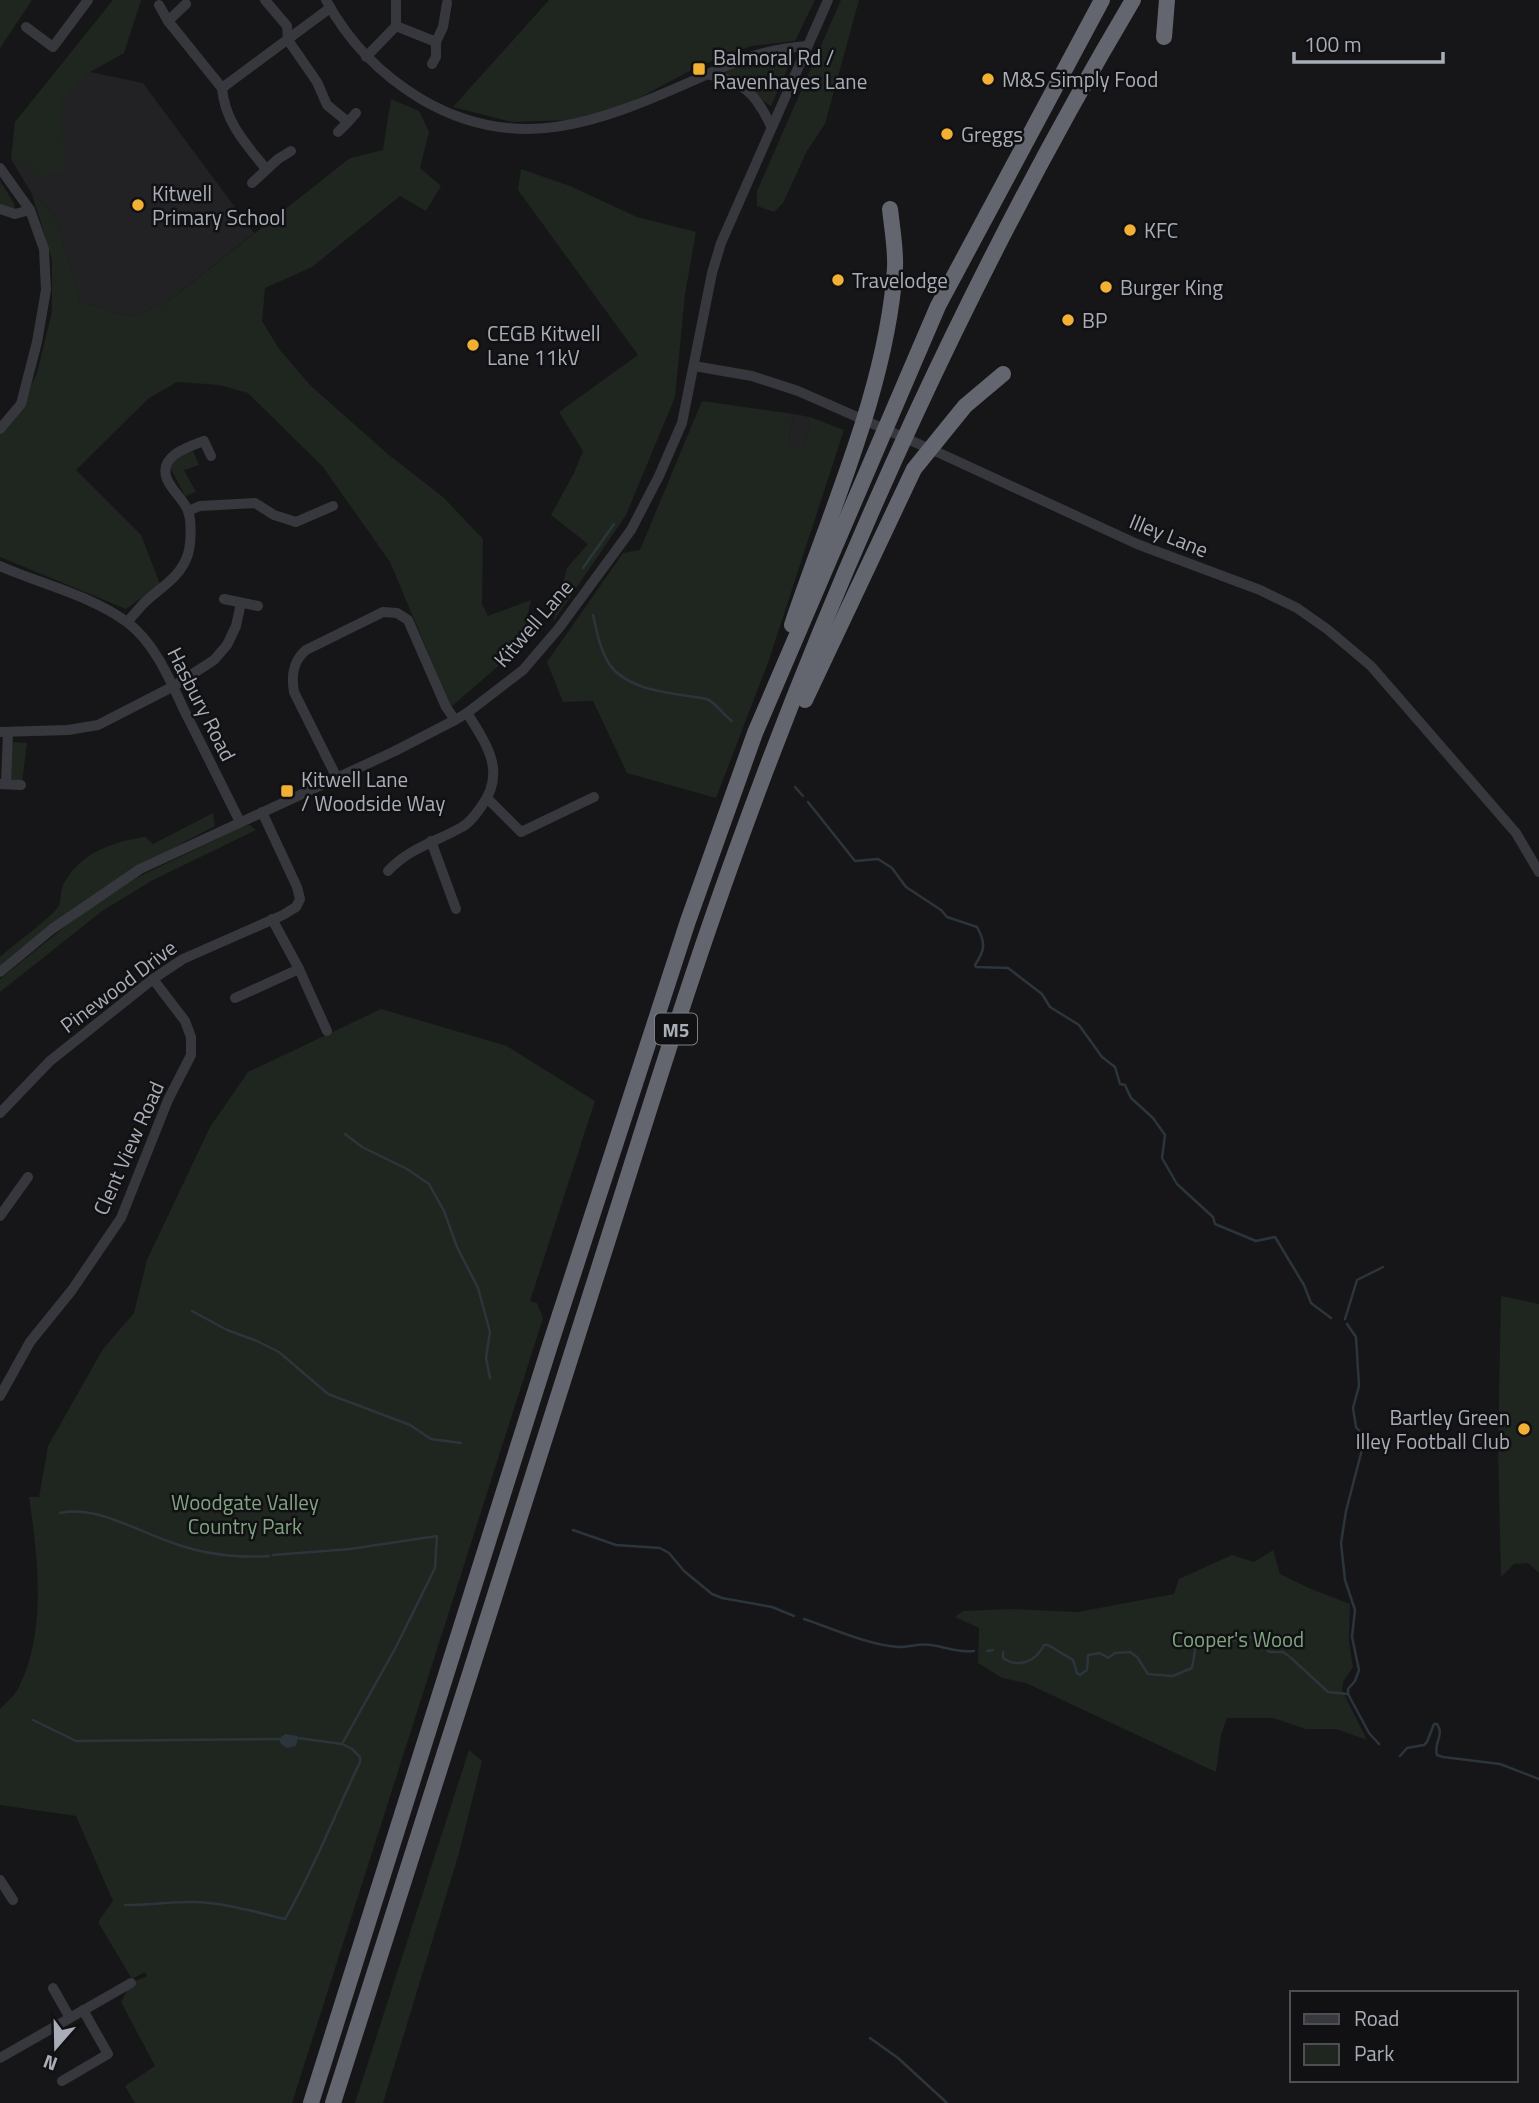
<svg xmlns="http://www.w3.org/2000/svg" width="1539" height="2103" font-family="'Titillium Web',sans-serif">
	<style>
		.built { fill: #222225 }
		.green { fill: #1e261f }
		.water { fill: #2c353c }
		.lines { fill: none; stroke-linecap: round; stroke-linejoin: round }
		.stream { stroke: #2c353c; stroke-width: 2.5 }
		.minor { stroke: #37383d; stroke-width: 10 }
		.highway { stroke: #63666e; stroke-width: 16 }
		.poi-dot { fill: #f2b134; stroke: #111113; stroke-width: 2.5 }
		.labels { text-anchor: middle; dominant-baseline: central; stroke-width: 5; stroke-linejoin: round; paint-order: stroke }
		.shield { fill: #111113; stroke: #7b7e86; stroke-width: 2 }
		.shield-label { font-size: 19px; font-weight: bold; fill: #a8adb8 }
		.poi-label { font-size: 21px; fill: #a8adb8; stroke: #111113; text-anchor: start }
		.street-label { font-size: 21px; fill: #a8adb8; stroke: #111113 }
		.park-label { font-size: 21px; fill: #7fa381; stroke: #111113 }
	</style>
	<rect width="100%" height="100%" fill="#161618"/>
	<g class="built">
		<path d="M90,72L143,83L254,233L166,303L130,317L80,301L55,216L32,194L11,159Z"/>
		<path d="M793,414L810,417L805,448L788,445Z"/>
	</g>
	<g class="green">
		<path d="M0,0H32L0,48Z"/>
		<path d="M113,0H141L124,53L90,72L61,104L65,170L41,177L29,167L11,159L15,122Z"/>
		<path d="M549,0H815L795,41L751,46L699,66L626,105L573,120L512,122L453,107Z"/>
		<path d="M841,0H859L825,124L807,151L783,203L774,212L757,206V191Z"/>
		<path d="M778,57L791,61L771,106L721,74L751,61Z"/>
		<path d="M391,99L419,111L429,132L420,168L441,186L426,211L400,196L312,267L265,288L262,321L279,349L311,386L389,455L443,497L483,539L482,604L488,616L531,600L520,647L451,707L390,562L323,467L248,393L219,385L177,382L149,398L76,470L141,535L160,584L126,609L0,557V433L15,419L37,373L52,312V259L32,194L55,216L80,301L130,317L166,303L350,158L383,150Z"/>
		<path d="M521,169L570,186L637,217L696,232L685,294L675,397L626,515L553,622L567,568L588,544L551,515L574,473L583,451L559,412L638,355L518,190Z"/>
		<path d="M0,181L14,203L15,209L0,206Z"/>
		<path d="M702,401L793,414L788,445L805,447L810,417L844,430L769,660L716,798L627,773L593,701L563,702L547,662L623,553L640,550Z"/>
		<path d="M193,451L199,465L184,470L196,492L185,496L170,467L174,457Z"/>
		<path d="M12,742L27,743L22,783L9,778Z"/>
		<path d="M213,813L215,826C138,866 66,908 0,966V957C10,948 54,915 58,907C62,900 60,892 63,885C80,853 111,842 145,837L153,844Z"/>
		<path d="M250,825L256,830L153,880L102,911L0,992V979L81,914L136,878L244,826Z"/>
		<path d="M381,1009L507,1046L595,1101L530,1301L537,1303L543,1318L292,2103H135L125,2086L155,2066L121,2002L131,1983L147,1976L145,1972L132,1979L98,1922L113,1901L76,1816L0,1805V1709C6,1703 13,1697 18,1689C47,1634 38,1556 29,1497H39L48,1446L103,1349L134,1313L147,1260L210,1127L248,1072Z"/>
		<path d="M1501,1296L1539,1304V1573L1528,1563L1514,1564L1501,1577L1498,1446Z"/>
		<path d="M1273,1550L1280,1574L1311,1589L1350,1604L1349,1641L1353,1667L1343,1682L1342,1690L1367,1740L1336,1729H1306L1273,1718H1227L1221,1735L1216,1772L1026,1683L1002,1678L978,1663L979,1628L955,1617L963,1611L1009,1609L1078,1612L1174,1594L1179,1579L1232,1555L1254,1562Z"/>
		<path d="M469,1750L482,1761L459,1853L383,2103H355Z"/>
	</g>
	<path class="water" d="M285,1734L298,1736L296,1746L287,1748L281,1744L279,1739Z"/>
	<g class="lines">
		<g class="stream">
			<path d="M583,568L614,524"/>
			<path d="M593,615C597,631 599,647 608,662C626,692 675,693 707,699C716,703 723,715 732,721"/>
			<path d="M795,787L803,796"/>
			<path d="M808,802L855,861L878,859L892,868L906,887L941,910L947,917L977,927C986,943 985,950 975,965L976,967L1008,968L1042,994L1050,1007L1079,1025L1102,1057L1115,1067L1120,1084L1125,1085L1131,1098L1153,1118L1165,1135L1162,1158L1177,1184L1213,1217L1215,1224L1256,1241L1275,1237L1304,1285L1311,1303L1331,1318"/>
			<path d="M345,1134L362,1147L407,1169L429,1184L444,1211L457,1247L478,1288L490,1332L486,1358L490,1378"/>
			<path d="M192,1311L227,1330L257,1341L279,1352L328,1394L410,1425L431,1439L461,1443"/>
			<path d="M1345,1319L1357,1280L1383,1267"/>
			<path d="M1347,1324L1356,1337L1359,1386L1353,1408L1356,1427L1365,1438L1346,1511L1341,1543L1345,1580L1355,1610L1352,1637L1359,1670L1355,1681L1348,1689V1694"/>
			<path d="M60,1513C98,1505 138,1532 173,1543C203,1554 238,1558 269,1556"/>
			<path d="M573,1530L616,1545L660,1548L669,1553L684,1571L712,1594L722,1598L772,1607L794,1616"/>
			<path d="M273,1555L350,1549L437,1536L435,1568L396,1647L342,1744L298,1738"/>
			<path d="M804,1619C831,1628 871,1646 899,1647C910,1647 920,1643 931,1645C946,1647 958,1653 974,1651"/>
			<path d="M987,1651L993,1650"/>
			<path d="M1003,1652V1658C1019,1669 1036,1661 1044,1645H1048L1073,1660L1077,1673L1080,1675L1087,1670L1088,1655L1100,1653L1108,1658L1115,1653L1130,1652L1137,1657L1148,1674L1173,1676L1192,1668L1196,1645C1212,1646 1230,1644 1244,1635L1259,1640L1269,1652H1283L1290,1657L1328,1692L1348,1694L1369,1733L1379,1744"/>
			<path d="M33,1720L76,1741L281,1739"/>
			<path d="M1400,1756L1407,1748L1424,1745L1427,1742L1434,1724H1437C1445,1735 1433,1743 1437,1755L1443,1757L1500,1764L1539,1779"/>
			<path d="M125,1905C148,1905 169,1902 192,1902C223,1902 255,1912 285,1919C314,1869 335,1814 360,1762V1757L352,1749L342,1744"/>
			<path d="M870,2038L898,2058L947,2103"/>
		</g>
		<g class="minor">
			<path d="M265,0L287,26L288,40L317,82L327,105L348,122L356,113"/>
			<path d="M326,0C348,41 381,75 421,99C516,155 597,123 690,82C732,63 758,50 806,46"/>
			<path d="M159,5L168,21L222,88"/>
			<path d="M168,21L186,4"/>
			<path d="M396,26L436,42"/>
			<path d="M26,27L53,47L88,0"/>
			<path d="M366,57L396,26V0"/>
			<path d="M432,64L436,57V42L443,27L447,3"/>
			<path d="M707,74C743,82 755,92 771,126"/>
			<path d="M338,132L348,122"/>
			<path d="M0,168L30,210L44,249L46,290L37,342L21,404L0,429"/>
			<path d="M266,169C245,143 225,122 222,88L330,8"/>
			<path d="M252,183L278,159L291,151"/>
			<path d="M0,209L15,214L30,210"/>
			<path d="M694,366L752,376L798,391L946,456L1137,544L1260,590L1297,608L1327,629L1371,666L1516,833L1539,872"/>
			<path d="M188,511L200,506L255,503L274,515L296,522L333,506"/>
			<path d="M0,566C41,584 90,595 127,622C157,645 171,683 187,716C205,751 222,786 240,822"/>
			<path d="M224,599L258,606"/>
			<path d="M127,622C133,616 139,608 145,602C161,587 181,577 188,554C191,544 192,522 188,511C184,500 172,491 167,479C158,456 188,447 204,441L211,456"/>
			<path d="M0,732L68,730L98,725L174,686L214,660L227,645L236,626L241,603"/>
			<path d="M337,778L294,692C291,675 293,661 306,650L383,612L397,613L408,620L446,707L455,720"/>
			<path d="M0,784L21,785"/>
			<path d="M6,784L8,732"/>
			<path d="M487,798L521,832L594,797"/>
			<path d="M431,841L456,909"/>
			<path d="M388,871C409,848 436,842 462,827C470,823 476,814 481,807C507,772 487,745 467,713"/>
			<path d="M272,919L299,969L327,1031"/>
			<path d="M0,972L52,929L140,869L395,751L455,720L467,713L523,670L559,628L631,530L659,476L682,423L712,273L721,243L828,0"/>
			<path d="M235,998L299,969"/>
			<path d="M0,1113L50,1061L153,979L183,959L283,915L296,907L300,899L297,887L262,812"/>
			<path d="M0,1216L28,1177"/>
			<path d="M0,1396L30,1342L72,1290L121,1218L168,1100L191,1055V1037L185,1021L153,979"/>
			<path d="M0,1880L13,1900"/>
			<path d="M53,1988L70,2018"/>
			<path d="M0,2058L131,1983"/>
			<path d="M62,2081L108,2054L83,2010"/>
		</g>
		<g class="highway">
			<path d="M1164,37L1167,0"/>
			<path d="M792,625C830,511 887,388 895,268C896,249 892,228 890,209"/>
			<path d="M805,700L914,469L965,406L1003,374"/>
			<path d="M311,2103L550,1345L688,921L755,733L938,306L1102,0"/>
			<path d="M333,2103C421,1833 504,1563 591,1293C638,1146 683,997 736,851C841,560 975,266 1133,0"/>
		</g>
	</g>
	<g class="poi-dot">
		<rect x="692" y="62" width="14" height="14" rx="3.5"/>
		<circle cx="988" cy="79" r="7"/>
		<circle cx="947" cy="134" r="7"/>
		<circle cx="138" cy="205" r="7"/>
		<circle cx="1130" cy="230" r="7"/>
		<circle cx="838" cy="280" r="7"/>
		<circle cx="1106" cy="287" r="7"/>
		<circle cx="1068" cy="320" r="7"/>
		<circle cx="473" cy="345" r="7"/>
		<rect x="280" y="784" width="14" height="14" rx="3.5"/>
		<circle cx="1524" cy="1429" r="7"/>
	</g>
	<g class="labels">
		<rect class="shield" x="655" y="1013.5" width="42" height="31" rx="5"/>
		<g class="shield-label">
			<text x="676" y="1029">M5</text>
		</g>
		<g class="poi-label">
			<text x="713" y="57">Balmoral Rd /<tspan x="713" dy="24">Ravenhayes Lane</tspan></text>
			<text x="1002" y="79">M&amp;S Simply Food</text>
			<text x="961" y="134">Greggs</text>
			<text x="152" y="193">Kitwell<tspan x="152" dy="24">Primary School</tspan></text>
			<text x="1144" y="230">KFC</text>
			<text x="852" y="280">Travelodge</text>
			<text x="1120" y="287">Burger King</text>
			<text x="1082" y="320">BP</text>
			<text x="487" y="333">CEGB Kitwell<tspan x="487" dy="24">Lane 11kV</tspan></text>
			<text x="301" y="779">Kitwell Lane<tspan x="301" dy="24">/ Woodside Way</tspan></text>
			<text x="1510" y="1417" text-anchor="end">Bartley Green<tspan x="1510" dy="24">Illey Football Club</tspan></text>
		</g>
		<g class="street-label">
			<text transform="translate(1169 535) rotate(22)">Illey Lane</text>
			<text transform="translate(533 623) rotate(-49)">Kitwell Lane</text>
			<text transform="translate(202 704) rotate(63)">Hasbury Road</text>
			<text transform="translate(118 986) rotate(-37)">Pinewood Drive</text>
			<text transform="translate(128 1148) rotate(-66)">Clent View Road</text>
		</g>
		<g class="park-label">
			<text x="245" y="1502">Woodgate Valley<tspan x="245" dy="24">Country Park</tspan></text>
			<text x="1238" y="1639">Cooper's Wood</text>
		</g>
	</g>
	<rect x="1290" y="1991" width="228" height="91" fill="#111113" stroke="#4d4f55" stroke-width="2"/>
	<rect x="1304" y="2014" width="35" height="10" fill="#37383d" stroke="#4d4f55" stroke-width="2"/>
	<text x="1354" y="2026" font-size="21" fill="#a8adb8">Road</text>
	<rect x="1304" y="2044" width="35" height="21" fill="#1e261f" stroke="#4d4f55" stroke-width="2"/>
	<text x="1354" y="2061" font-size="21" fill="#a8adb8">Park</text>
	<g transform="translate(56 2047) rotate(200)" stroke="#111113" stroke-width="5" paint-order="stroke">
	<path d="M0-5L12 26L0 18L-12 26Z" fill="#a8adb8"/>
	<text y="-10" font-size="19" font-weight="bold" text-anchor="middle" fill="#a8adb8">N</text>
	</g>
	<path d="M1294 52v10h149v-10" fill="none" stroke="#a8adb8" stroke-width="3.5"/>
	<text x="1304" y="52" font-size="21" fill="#a8adb8" stroke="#111113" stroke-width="5" paint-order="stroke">100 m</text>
</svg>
